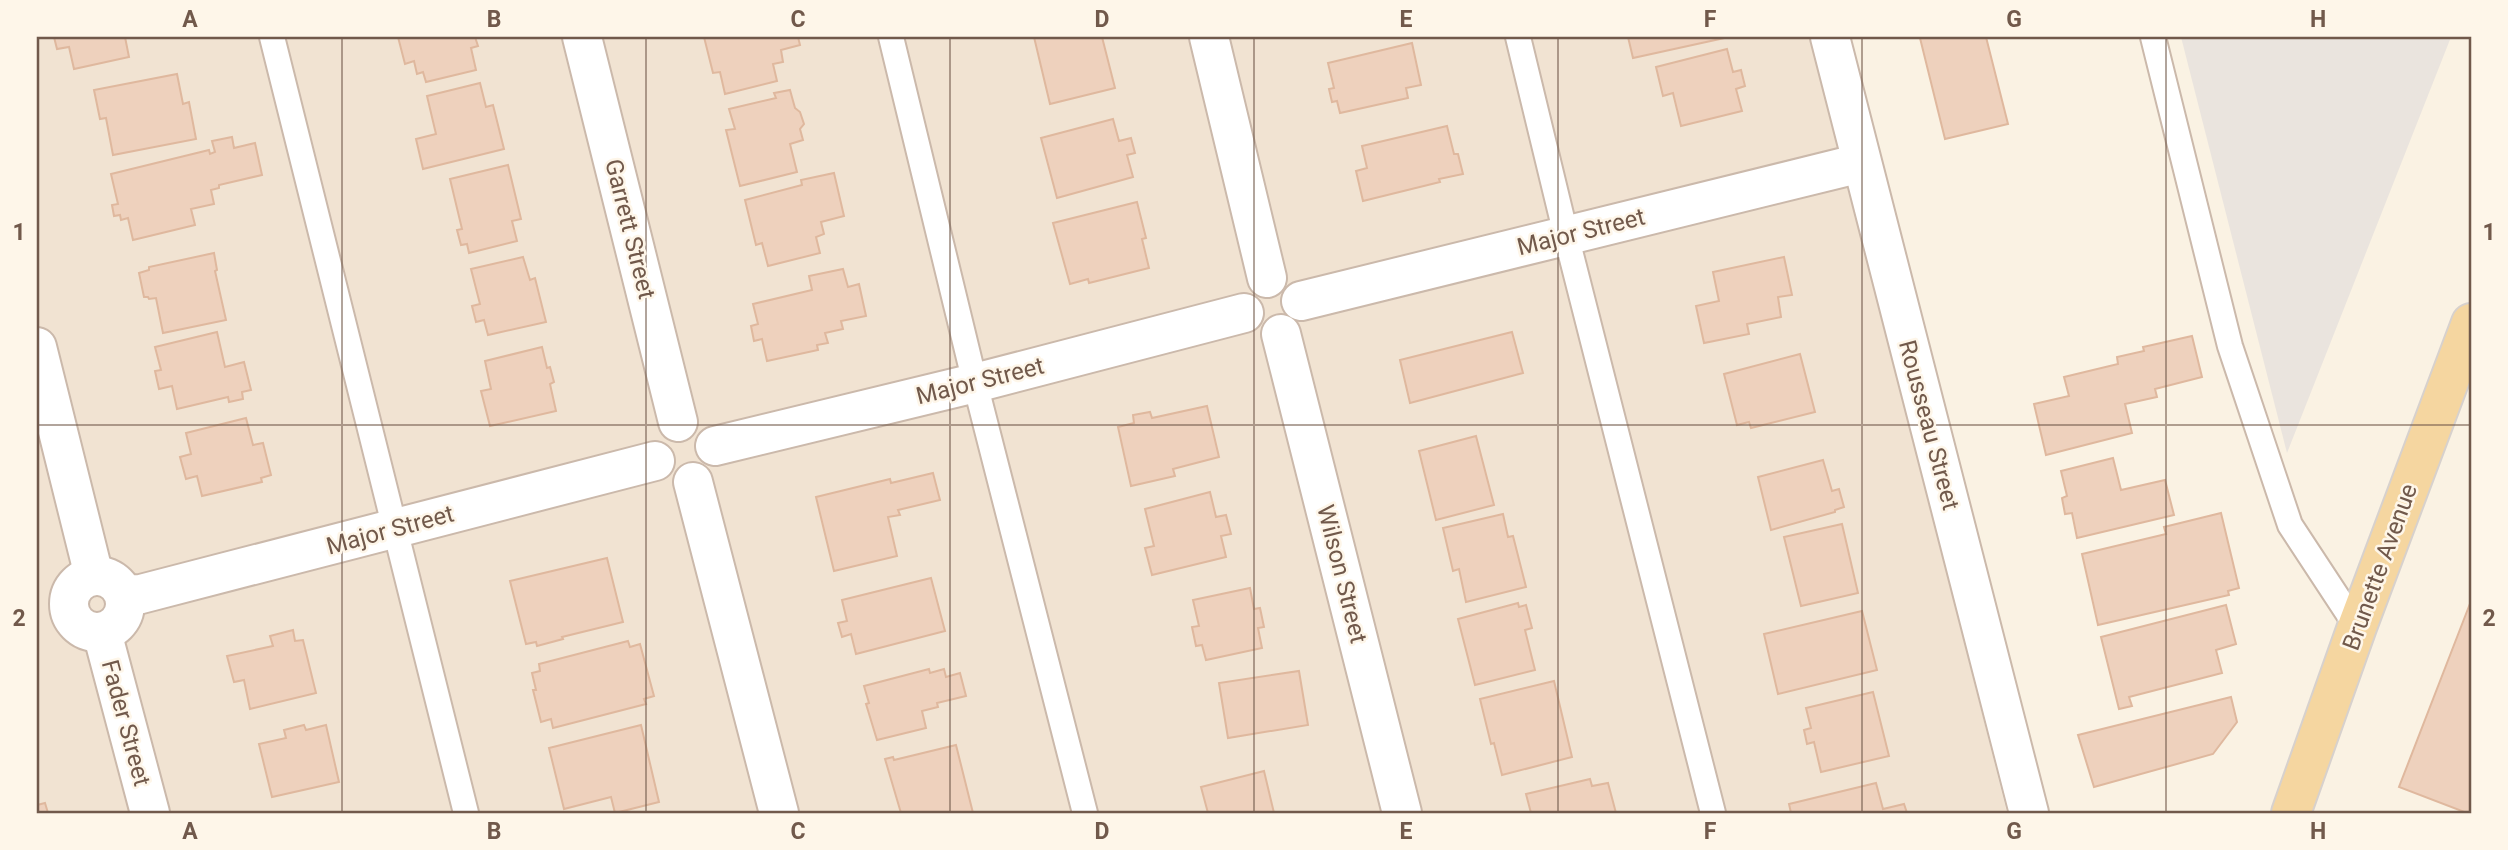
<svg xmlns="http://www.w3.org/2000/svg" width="2508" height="850" font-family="Roboto,sans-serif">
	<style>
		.residential { fill: #f1e3d2 }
		.industrial { fill: #eae4de }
		.building { fill: #eed1bd; stroke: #dfb89e; stroke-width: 2 }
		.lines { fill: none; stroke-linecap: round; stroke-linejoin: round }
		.lane-casing { stroke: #cbb9ab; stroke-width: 28 }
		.street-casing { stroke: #cbb9ab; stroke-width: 42 }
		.primary-casing { stroke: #d7d1cd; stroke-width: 42 }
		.lane { stroke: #fff; stroke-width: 24 }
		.street { stroke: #fff; stroke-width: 38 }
		.primary { stroke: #f5d6a0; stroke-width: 38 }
		.grid { fill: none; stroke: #71594b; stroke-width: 2; stroke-opacity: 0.55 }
		.labels { text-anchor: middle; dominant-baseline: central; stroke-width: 5; stroke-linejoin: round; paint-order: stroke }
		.street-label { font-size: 24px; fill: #71594b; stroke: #fef6e9 }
		.neatline { fill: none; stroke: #71594b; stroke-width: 2.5 }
		.grid-label { font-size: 23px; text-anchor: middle; font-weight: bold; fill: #71594b }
	</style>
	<rect width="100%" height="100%" fill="#faf2e3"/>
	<path class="residential" d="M37,37H1812L2007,813H37Z"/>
	<path class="industrial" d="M2181,37H2451L2287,453Z"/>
	<g class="building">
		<path d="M54,37H125L129,57L74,69L69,47L57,49Z"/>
		<path d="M398,37H475L478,46L471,48L476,70L426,82L423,72L417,74L414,61L405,64Z"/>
		<path d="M704,37H798L800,45L781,50L783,62L773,64L777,81L725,94L720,72L713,73Z"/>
		<path d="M1034,37H1102L1115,88L1050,104Z"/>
		<path d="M1628,37H1729L1633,58Z"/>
		<path d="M1925,37H1986L2008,124L1945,139L1920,38Z"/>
		<path d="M1412,43L1421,85L1406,88L1408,98L1340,113L1337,101L1332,102L1329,89L1334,88L1328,63Z"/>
		<path d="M1727,49L1733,72L1741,70L1745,86L1736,89L1742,111L1681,126L1673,93L1663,96L1656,67Z"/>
		<path d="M177,74L183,104L189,102L196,139L113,155L106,118L100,119L94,90Z"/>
		<path d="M480,83L486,107L493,105L504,149L423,169L416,139L436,134L427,96Z"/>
		<path d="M790,90L795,108L800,112L804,124L800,129L803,140L790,144L797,172L740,186L726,130L735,129L729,109L776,98L774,93Z"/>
		<path d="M1113,119L1119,141L1131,138L1135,153L1127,155L1133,177L1057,198L1041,138Z"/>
		<path d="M1447,126L1454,154H1458L1463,174L1439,179L1440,182L1363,201L1356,171L1367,168L1362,146Z"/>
		<path d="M232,137L234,148L255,143L262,175L219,185V188L211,190L214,204L191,209L195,225L133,240L128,218L121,220L120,215L114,216L112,205L118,204L111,174L209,150L210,154L215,152L212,141Z"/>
		<path d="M508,165L521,219L512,221L517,241L469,253L467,244L461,245L457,230L462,229L450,179Z"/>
		<path d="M834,173L844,216L821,222L824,234L816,237L820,253L768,266L762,243L756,245L745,200L802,185L801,180Z"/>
		<path d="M1137,202L1146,238L1142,239L1149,268L1089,283L1088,279L1070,284L1053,223Z"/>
		<path d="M214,253L217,270L215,271L226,320L163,333L156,298L149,299L148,297H144L139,273L149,270V267Z"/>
		<path d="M523,257L530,280L535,278L546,322L488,335L484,320L476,322L472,306L480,304L471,269Z"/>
		<path d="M1784,257L1792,295L1778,297L1781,317L1747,324L1749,334L1704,343L1696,306L1719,301L1713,272Z"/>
		<path d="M843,269L848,287L859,284L866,316L841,321L843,329L825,333L828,343L817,345L818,350L767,361L762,339L754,341L751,326L758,324L753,304L812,290L809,276Z"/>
		<path d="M217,332L225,367L244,362L251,390L242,392L243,399L229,402L228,397L177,409L172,386L159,389L155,371L161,370L155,347Z"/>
		<path d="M1512,332L1523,373L1410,403L1400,360Z"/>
		<path d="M2192,336L2202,377L2155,389L2157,397L2125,404L2132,433L2046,455L2034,404L2069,396L2064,377L2118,364L2117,357L2144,351L2143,347Z"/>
		<path d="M542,347L547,368L550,367L554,382L550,384L556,411L490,426L481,391L491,389L485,361Z"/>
		<path d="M1800,354L1815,412L1751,428L1749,422L1737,425L1724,374Z"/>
		<path d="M1207,406L1219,457L1173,469L1175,476L1131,486L1118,427L1134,423L1133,415L1150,412L1152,418Z"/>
		<path d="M246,418L253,445L263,443L271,475L261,478L262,482L202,496L197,476L186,479L180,457L191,454L186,433Z"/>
		<path d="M1476,436L1494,505L1436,520L1419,451Z"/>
		<path d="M2113,458L2121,490L2165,480L2174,515L2077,538L2072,513L2065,514L2062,498L2067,496L2061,471Z"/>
		<path d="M1823,460L1832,491L1839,489L1844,507L1835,510V512L1771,530L1758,477Z"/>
		<path d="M933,473L940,500L898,510L900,515L888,517L897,556L834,571L816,497L890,479L891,483Z"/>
		<path d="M1210,492L1216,517L1226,515L1231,534L1221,536L1226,557L1152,575L1145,548L1154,546L1145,509Z"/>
		<path d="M2221,513L2239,588L2228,591L2229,595L2098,625L2082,554L2166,534L2164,527Z"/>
		<path d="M1503,514L1508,537L1513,536L1526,587L1466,602L1459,569L1453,571L1443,528Z"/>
		<path d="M1842,524L1858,593L1801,606L1784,537Z"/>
		<path d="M607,558L623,622L562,637L563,639L537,646L536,642L526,644L510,581Z"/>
		<path d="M931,578L945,631L856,654L851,634L842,637L838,623L847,621L842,600Z"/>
		<path d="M1250,588L1254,609L1260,608L1264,627L1258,628L1262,648L1206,660L1202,645L1196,646L1192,627L1199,626L1193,600Z"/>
		<path d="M2471,601V813H2467L2399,787Z"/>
		<path d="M1518,603L1519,607L1526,605L1532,628L1525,630L1535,670L1475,685L1458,619Z"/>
		<path d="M2226,605L2236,644L2216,650L2222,673L2129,697L2132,706L2119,709L2101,637Z"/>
		<path d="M1862,611L1877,670L1778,694L1764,634Z"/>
		<path d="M293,630L295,641L303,640L316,693L250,709L244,680L234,682L227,656L273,646L270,636Z"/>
		<path d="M628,641L630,647L640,644L654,696L644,699L646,704L553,728L551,719L541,722L533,690H536L532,673L540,671L539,664Z"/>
		<path d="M929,669L930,673L944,669L946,677L960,673L966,696L937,703L938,707L922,711L926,728L877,740L866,704L869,703L864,686Z"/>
		<path d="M1299,671L1308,725L1228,738L1219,683Z"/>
		<path d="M1554,681L1572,757L1502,775L1494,743L1491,744L1480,699Z"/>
		<path d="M1873,692L1889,756L1821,772L1814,742L1807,744L1804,730L1811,728L1806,708Z"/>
		<path d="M2231,697L2237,722L2213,754L2094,787L2078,735Z"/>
		<path d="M304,725L306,730L326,725L339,782L272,797L259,744L286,738L284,730Z"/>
		<path d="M641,725L659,802L615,813L611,797L564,809L549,748Z"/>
		<path d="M956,745L973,813H901L885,759L893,757L894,760Z"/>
		<path d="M1264,771L1274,813H1208L1201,787Z"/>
		<path d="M1590,779L1592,786L1608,783L1616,813H1531L1526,794Z"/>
		<path d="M1876,783L1883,809L1904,804L1907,813H1791L1789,804Z"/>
		<path d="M45,803L48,813H37V805Z"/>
	</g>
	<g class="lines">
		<defs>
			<g id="lane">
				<path d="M272,37L466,813"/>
				<path d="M891,37L975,383L1085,813"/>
				<path d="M1518,37L1566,235L1713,813"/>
				<path d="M2153,37L2230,346L2290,525L2357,627"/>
			</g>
			<g id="street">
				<path d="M582,37L678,422"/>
				<path d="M1209,37L1267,278"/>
				<path d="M1830,37L2029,813"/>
				<path d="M1301,301L1861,163"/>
				<path d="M1281,334L1402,813"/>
				<path d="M37,347L94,576"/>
				<path d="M715,446L975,383L1244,313"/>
				<path d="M693,482L779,813"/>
				<circle cx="97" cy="604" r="28"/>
				<path d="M124,595L141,594L655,461"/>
				<path d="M102,632L150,813"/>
			</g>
			<path id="primary" d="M2291,813L2357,627L2471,323"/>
		</defs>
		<use href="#lane" class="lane-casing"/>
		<use href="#street" class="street-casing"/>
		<use href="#primary" class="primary-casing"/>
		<use href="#lane" class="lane"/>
		<use href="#street" class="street"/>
		<use href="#primary" class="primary"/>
	</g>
	<path class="grid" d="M342,37V813M646,37V813M950,37V813M1254,37V813M1558,37V813M1862,37V813M2166,37V813M37,425H2471"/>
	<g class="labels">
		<g class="street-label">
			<text transform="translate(630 229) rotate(76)">Garrett Street</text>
			<text transform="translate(1581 232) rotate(-14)">Major Street</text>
			<text transform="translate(980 381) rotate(-14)">Major Street</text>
			<text transform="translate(1929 425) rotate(75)">Rousseau Street</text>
			<text transform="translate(390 530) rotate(-15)">Major Street</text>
			<text transform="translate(2380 567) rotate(-70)">Brunette Avenue</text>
			<text transform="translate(1342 574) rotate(76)">Wilson Street</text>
			<text transform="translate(126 723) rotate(75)">Fader Street</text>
		</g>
	</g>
	<rect width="2508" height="850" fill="none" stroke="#fef6e9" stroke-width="77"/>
	<rect x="38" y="38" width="2432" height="774" class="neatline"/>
	<g class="grid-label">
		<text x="190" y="27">A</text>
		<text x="494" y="27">B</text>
		<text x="798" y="27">C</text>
		<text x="1102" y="27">D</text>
		<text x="1406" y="27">E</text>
		<text x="1710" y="27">F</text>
		<text x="2014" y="27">G</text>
		<text x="2318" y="27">H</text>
		<text x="19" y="240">1</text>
		<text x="2489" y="240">1</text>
		<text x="19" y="626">2</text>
		<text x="2489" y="626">2</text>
		<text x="190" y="839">A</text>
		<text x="494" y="839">B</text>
		<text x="798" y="839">C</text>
		<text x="1102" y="839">D</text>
		<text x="1406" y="839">E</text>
		<text x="1710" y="839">F</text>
		<text x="2014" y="839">G</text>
		<text x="2318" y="839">H</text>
	</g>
</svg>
